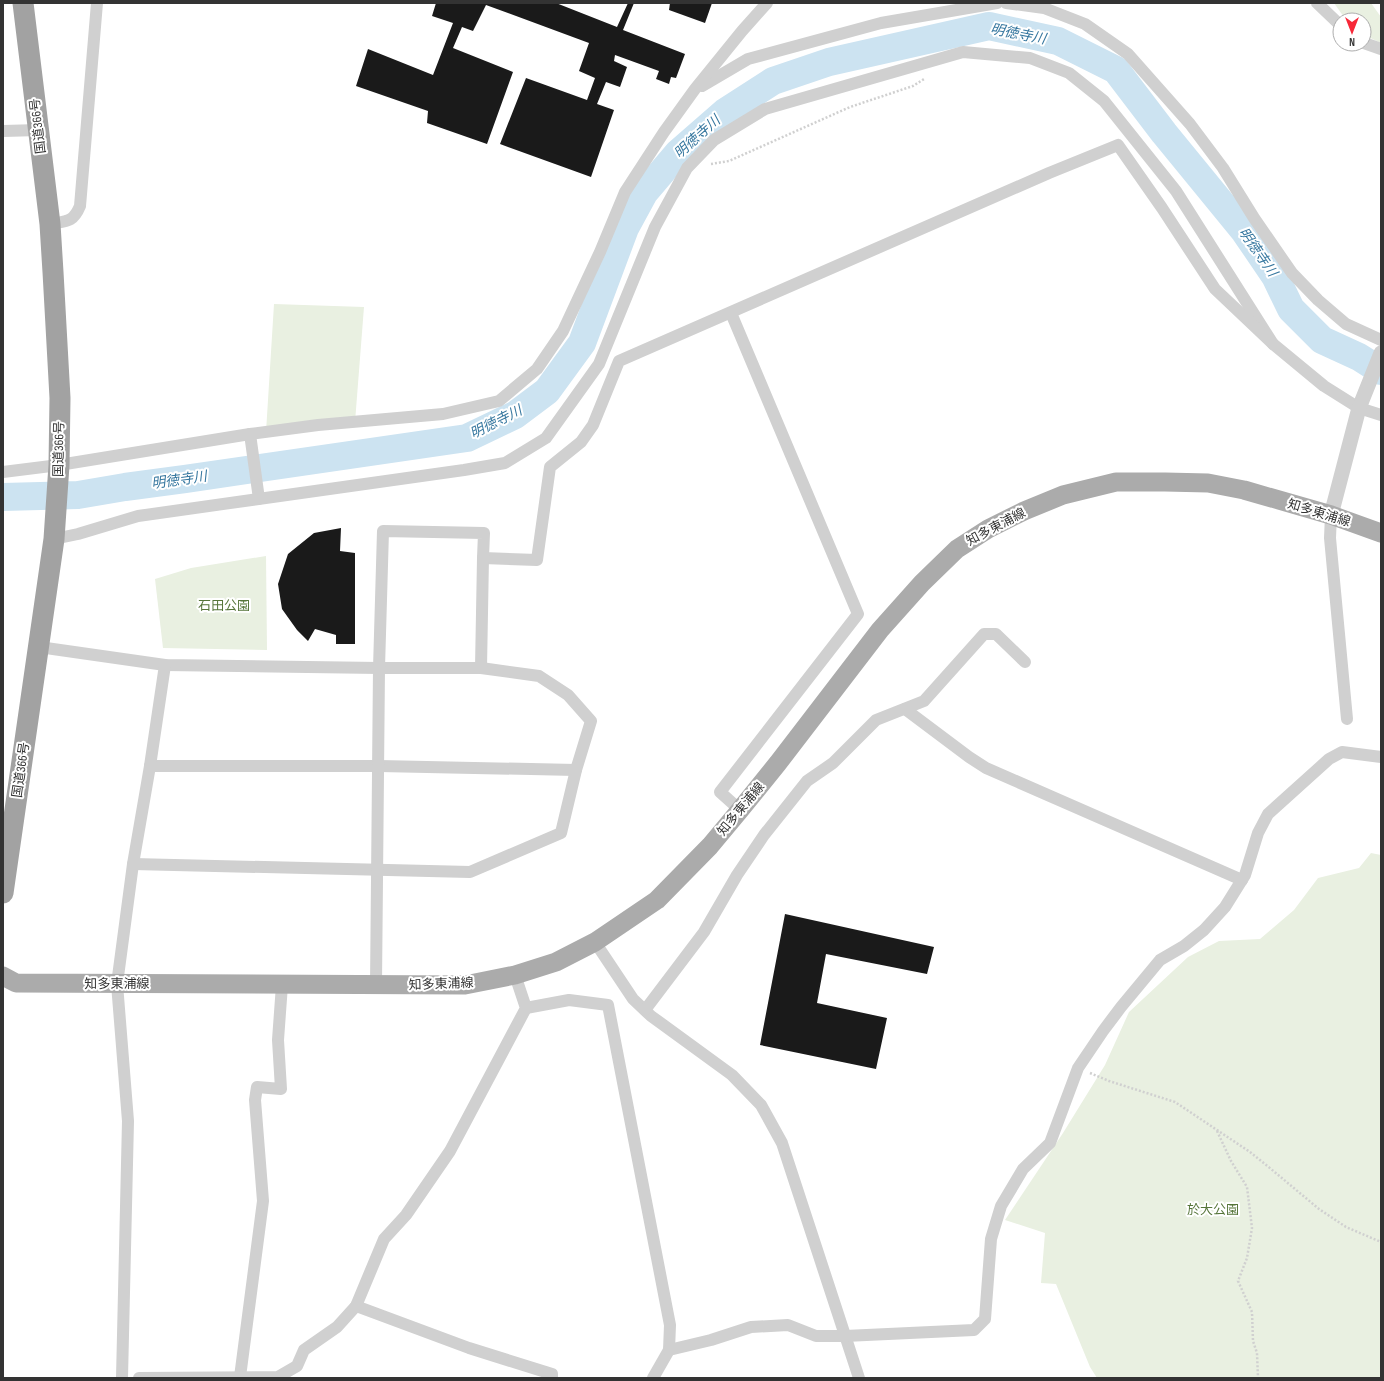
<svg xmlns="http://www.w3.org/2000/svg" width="1384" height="1381" font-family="'Sofia Sans Condensed','Noto Sans JP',sans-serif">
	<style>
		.green { fill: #e9f0e1 }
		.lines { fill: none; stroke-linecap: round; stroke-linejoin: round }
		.river { stroke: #cce3f1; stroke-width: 28 }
		.building { fill: #1a1a1a }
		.path { stroke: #d0d0d0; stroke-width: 2.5; stroke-dasharray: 2 2; stroke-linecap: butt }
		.minor { stroke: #d0d0d0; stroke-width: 12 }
		.tertiary { stroke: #d0d0d0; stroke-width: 15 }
		.primary { stroke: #ababab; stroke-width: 19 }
		.trunk { stroke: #a2a2a2; stroke-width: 21 }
		.labels { text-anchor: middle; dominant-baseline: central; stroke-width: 4; stroke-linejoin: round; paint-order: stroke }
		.street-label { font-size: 13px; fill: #333; stroke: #fff }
		.park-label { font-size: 13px; fill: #56753a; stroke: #fff }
		.water-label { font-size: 14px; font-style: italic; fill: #36779f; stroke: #fff }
	</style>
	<rect width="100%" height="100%" fill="#fff"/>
	<g class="green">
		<path d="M1334,3H1371L1381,17V43L1364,35V20H1346Z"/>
		<path d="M274,304L364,307L355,422L266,432Z"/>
		<path d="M266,556L267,650L163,648L155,579L191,568Z"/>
		<path d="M1371,853L1381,855V1378H1097L1090,1367L1056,1284L1041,1283L1045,1233L1005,1220L1063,1133L1105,1065L1129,1012L1188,957L1219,941L1260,939L1294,910L1318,878L1359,868Z"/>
	</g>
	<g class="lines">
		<path class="river" d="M3,497L78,495L125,487L185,479L467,438L515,415L547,391L582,343L625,228L644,193L678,153L725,112L773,81L829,62L989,26L1058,41L1116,70L1164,133L1245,232L1275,276L1291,309L1322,340L1359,357L1381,371"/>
	</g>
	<g class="building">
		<path d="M436,3H556L617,27L628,3H634L623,30L685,54L676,78L671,77L669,84L656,79L659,71L615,55L614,61L627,67L620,87L606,82L597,104L614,110L591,177L500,144L526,78L587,100L595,78L579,71L589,43L486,5L473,31L462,27L453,48L513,72L487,144L427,123L428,111L356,86L368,49L433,75L453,23L432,16Z"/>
		<path d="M670,3H712L705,23L669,10Z"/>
		<path d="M341,528L340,551L355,553V644H336V635L315,629L308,641L297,630L282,609L278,584L288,554L314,533Z"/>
		<path d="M785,914L934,947L927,974L826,954L817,1003L887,1018L876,1069L760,1045Z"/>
	</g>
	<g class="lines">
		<g class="path">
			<path d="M711,164L729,161L850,107L913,86L924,79"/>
			<path d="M1090,1073L1109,1081L1175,1102L1250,1152L1271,1169L1319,1209L1346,1227L1381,1242"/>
			<path d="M1217,1131L1231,1161L1247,1187L1252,1228L1247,1258L1238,1281L1252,1312L1253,1341L1257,1353L1258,1378"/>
		</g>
		<g class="minor">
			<path d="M1006,3L1044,8L1085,24L1128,54L1190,124L1223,168L1254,218L1292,273L1318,300L1346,324L1381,340"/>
			<path d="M1317,3L1340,25"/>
			<path d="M1364,43L1381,49"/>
			<path d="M702,86L748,59L881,23L997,3"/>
			<path d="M3,131L39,130"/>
			<path d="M50,224C66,221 73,223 80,206L97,3"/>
			<path d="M731,313L858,614L720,792L740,810"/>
			<path d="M250,434L259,499"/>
			<path d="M3,472L59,465L250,434L318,425L443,414L499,401L537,369L563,331L600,252L625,192L664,132L695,89L742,31L767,3"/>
			<path d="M1331,515L1330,538L1347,719"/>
			<path d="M54,539L78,534L138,516L464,470L505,463L546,438L599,364L655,227L687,168L714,140L765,109L963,52L1030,58L1069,73L1104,101L1176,191L1273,344"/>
			<path d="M483,558L537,560L550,467L581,442L593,425L619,361L1049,173L1118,145L1162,208L1215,289L1273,344L1324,386L1359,408L1381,415"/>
			<path d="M39,647L165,665L379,668H481L539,676L568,695L591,721L576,770L561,833L470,872L133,864"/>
			<path d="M905,709L969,757L986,768L1242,880"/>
			<path d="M150,766H379L576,770"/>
			<path d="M595,942L633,999L651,1016L732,1075L761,1105L782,1143L859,1378"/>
			<path d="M376,985L379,668L383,531L484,533L483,558L481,668"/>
			<path d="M526,1008L569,1000L608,1005L670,1325L669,1350L653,1378"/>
			<path d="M645,1010L704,932L737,875L764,835L807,781L833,763L876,720L924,701L984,634H996L1025,662"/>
			<path d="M356,1306L469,1348L552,1374V1378"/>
			<path d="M669,1350L711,1340L751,1327L788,1325L816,1336H845L974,1330L985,1319L991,1239L1001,1206L1023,1169L1050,1143L1078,1068L1103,1031L1121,1007L1160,960L1184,946L1204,930L1225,907L1245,875L1258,833L1268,814L1329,759L1342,752L1381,757"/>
			<path d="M240,1377L263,1201L255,1100L257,1087L281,1089L278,1040L282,985"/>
			<path d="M122,1378L128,1121L117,984L133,864L150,766L165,665"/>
			<path d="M139,1378L278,1377L297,1366L304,1350L337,1327L356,1306L384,1239L406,1215L450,1151L526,1008L515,975"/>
		</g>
		<path class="tertiary" d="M1331,515L1359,408L1381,353"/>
		<path class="primary" d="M3,976L16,983L465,985L515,975L556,962L595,942L657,900L710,846L740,810L778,763L880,630L922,583L957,549L988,529L1024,511L1063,495L1116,482H1165L1208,483L1244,490L1331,515L1381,533"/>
		<path class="trunk" d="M3,893L54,539L59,465L60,398L53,272L50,224L23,3"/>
	</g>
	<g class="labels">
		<g class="street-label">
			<text transform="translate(38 126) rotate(-97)">国道366号</text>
			<text transform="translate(59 449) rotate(-89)">国道366号</text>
			<text transform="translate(1319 513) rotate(17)">知多東浦線</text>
			<text transform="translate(996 527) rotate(-28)">知多東浦線</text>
			<text transform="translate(21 770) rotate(-82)">国道366号</text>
			<text transform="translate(741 809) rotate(-50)">知多東浦線</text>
			<text x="117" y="984">知多東浦線</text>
			<text transform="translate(441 984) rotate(-2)">知多東浦線</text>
		</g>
		<g class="park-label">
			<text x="224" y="606">石田公園</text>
			<text x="1213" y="1210">於大公園</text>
		</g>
		<g class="water-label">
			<text transform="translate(1018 34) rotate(11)">明徳寺川</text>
			<text transform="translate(697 137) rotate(-42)">明徳寺川</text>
			<text transform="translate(1258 252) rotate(55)">明徳寺川</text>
			<text transform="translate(496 422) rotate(-27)">明徳寺川</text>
			<text transform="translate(179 480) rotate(-8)">明徳寺川</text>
		</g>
	</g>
	<rect width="1384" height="1381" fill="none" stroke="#333333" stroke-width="8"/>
	<g transform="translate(1352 32) rotate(180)"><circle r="19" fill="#ffffff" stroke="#adadad"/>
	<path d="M0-3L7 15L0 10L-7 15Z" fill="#f72838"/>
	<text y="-6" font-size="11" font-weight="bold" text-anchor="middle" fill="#333333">N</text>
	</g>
</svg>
